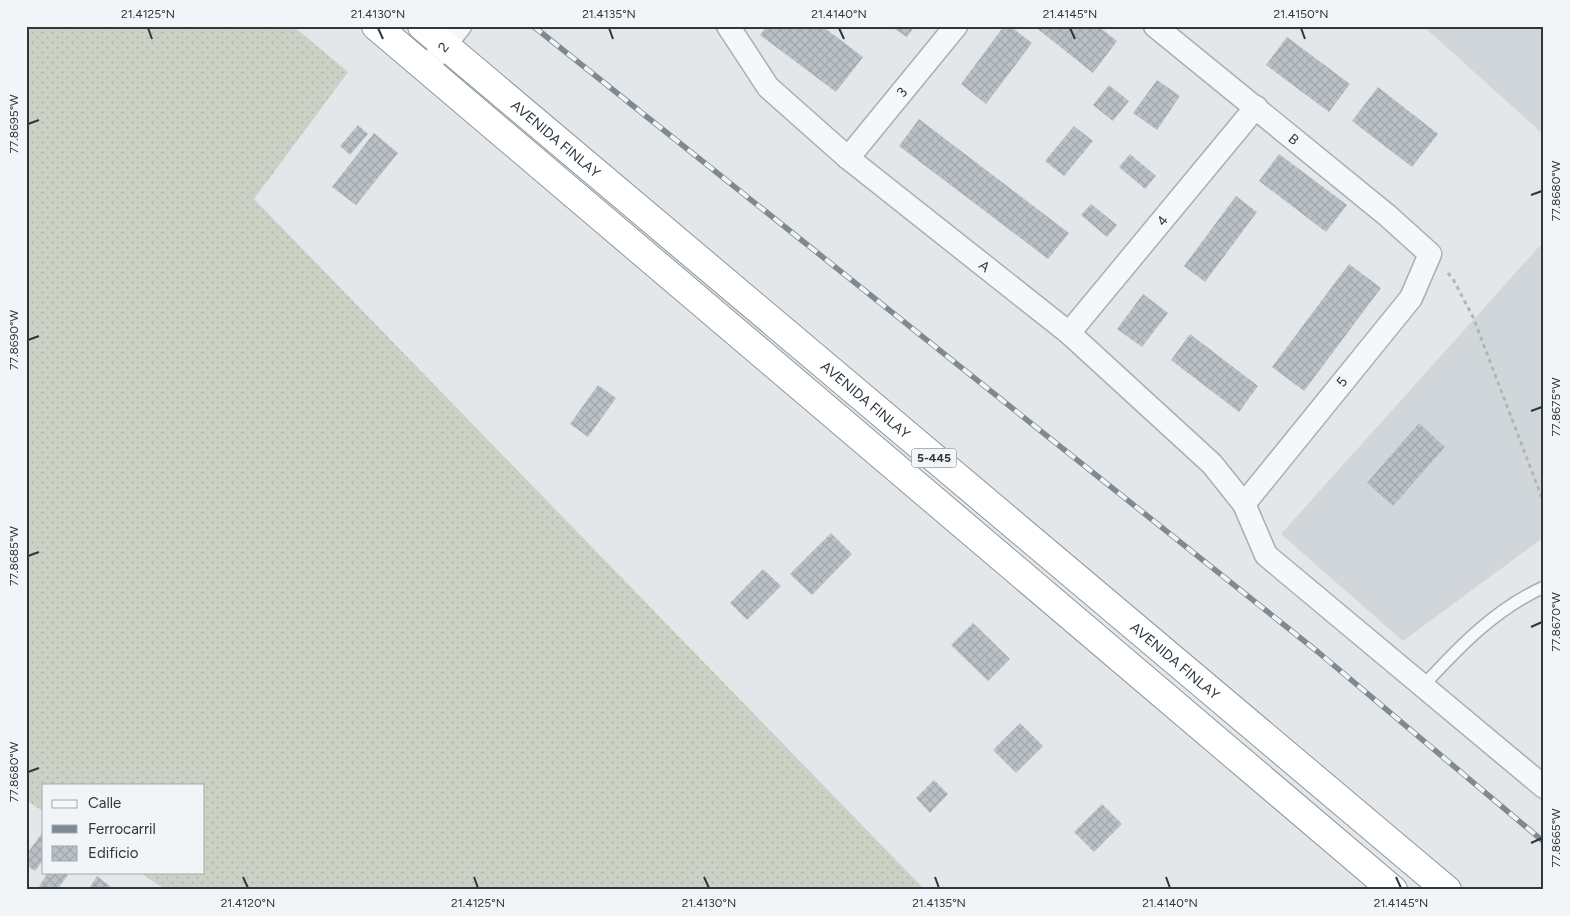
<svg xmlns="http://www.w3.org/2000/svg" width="1570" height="916" font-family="Figtree,sans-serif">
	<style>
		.built { fill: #d1d6db }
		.grass { fill: url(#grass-dots) }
		.building { fill: url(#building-cross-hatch) }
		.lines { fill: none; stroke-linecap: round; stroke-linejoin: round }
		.service-casing { stroke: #a8afb3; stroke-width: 14 }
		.minor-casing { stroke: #a8afb3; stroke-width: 25 }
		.trunk-casing { stroke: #8b979e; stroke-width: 30 }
		.path { stroke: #b1b6b9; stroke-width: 3; stroke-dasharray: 4 4; stroke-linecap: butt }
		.service { stroke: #f5f7f8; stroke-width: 11 }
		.minor { stroke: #f5f7f8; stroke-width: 22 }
		.trunk { stroke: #fff; stroke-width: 28 }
		.rail-casing { stroke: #7e8991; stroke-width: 5.5 }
		.rail { stroke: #f2f5f7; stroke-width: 4; stroke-dasharray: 11; stroke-linecap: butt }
		.ticks { fill: none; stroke: #2c3740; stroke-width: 2 }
		.labels { text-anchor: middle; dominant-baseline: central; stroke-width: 4.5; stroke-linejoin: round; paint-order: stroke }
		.shield { fill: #f2f5f7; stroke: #677077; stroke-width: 1 }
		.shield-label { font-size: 12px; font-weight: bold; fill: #2c3740 }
		.street-label { font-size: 14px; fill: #2c3740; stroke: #f2f5f7 }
		.neatline { fill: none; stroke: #2c3740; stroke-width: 2 }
		.ticks-label { font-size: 12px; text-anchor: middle; fill: #2c3740 }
	</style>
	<defs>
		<pattern id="grass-dots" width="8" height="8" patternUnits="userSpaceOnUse" patternTransform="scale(1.25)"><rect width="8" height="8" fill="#cbd2c5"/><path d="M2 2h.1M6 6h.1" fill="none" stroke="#aeb5aa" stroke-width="1.8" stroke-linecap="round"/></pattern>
		<pattern id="building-cross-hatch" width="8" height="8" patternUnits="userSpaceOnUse" patternTransform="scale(1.25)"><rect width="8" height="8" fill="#bac1c6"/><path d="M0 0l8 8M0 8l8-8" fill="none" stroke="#a0a6ab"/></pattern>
	</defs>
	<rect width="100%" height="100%" fill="#e3e7e9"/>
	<g class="built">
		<path d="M1423,26H1544V135Z"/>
		<path d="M1544,241V537L1403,641L1281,534Z"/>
	</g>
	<path class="grass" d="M26,26H293L348,72L254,199L925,890H166L139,872H204V785H44V812L26,800Z"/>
	<g class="building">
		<path d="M767,26H822L863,57L836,92L760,35Z"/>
		<path d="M890,26H915L907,37Z"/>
		<path d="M1004,26H1010L1032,43L986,104L961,84Z"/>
		<path d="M1034,26H1098L1117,41L1093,73Z"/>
		<path d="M1287,37L1350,84L1329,112L1266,65Z"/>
		<path d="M1157,80L1180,96L1157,130L1133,113Z"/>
		<path d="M1109,85L1129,101L1113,121L1093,105Z"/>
		<path d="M1378,87L1438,134L1412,167L1352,121Z"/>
		<path d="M919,119L1069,233L1048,259L899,146Z"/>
		<path d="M358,125L368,134L350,155L340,146Z"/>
		<path d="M1074,126L1093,141L1064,176L1045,161Z"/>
		<path d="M374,133L398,153L356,205L332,187Z"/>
		<path d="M1130,154L1156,176L1145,189L1119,167Z"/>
		<path d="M1279,154L1347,205L1326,232L1259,181Z"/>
		<path d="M1236,196L1257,212L1205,282L1184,266Z"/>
		<path d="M1091,204L1117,225L1107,237L1081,215Z"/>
		<path d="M1349,264L1381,288L1304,391L1272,367Z"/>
		<path d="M1143,294L1168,313L1142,347L1117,329Z"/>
		<path d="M1190,334L1258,386L1239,412L1171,360Z"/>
		<path d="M598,385L616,398L588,437L570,424Z"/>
		<path d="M1419,423L1445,447L1393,506L1367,483Z"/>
		<path d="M831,533L852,554L812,595L790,574Z"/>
		<path d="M763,569L781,586L747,620L730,603Z"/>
		<path d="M973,623L1010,659L988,681L951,645Z"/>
		<path d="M1020,723L1043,746L1016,773L993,750Z"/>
		<path d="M934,780L948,794L930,813L916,798Z"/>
		<path d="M1102,804L1122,824L1094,852L1074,832Z"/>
		<path d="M42,833L44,834V859L35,871L26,865V855Z"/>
		<path d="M48,872H70L57,890H37Z"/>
		<path d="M97,876L111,887L109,890H88Z"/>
	</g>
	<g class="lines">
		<defs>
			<path id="service" d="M1423,686C1459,647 1495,609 1544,587"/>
			<g id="minor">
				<path id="s1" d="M728,26L768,87L848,158L1069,333L1212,464L1244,504L1266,555L1544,787"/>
				<path id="s2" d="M1155,26L1388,216L1430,254L1411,298L1244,504"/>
				<path id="s3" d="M426,69L460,26"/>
				<path id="s4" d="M848,158L956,26"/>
				<path id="s5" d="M1069,333L1256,107"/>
			</g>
			<g id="trunk">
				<path d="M376,26L1393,890"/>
				<path id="s6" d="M422,26L1447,890"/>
			</g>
		</defs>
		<use href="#service" class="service-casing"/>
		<use href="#minor" class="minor-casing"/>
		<use href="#trunk" class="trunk-casing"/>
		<path class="path" d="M1448,273L1453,279L1473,317L1544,503"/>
		<use href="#service" class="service"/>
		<use href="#minor" class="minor"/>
		<use href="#trunk" class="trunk"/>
		<defs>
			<path id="rail" d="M533,26L1318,652L1544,842"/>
		</defs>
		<use href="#rail" class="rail-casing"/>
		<use href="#rail" class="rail"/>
	</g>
	<path class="ticks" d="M148,28L152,39M378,28L383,39M609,28L613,39M839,28L844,39M1070,28L1075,39M1301,28L1305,39M28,124L39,120M1531,195L1542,191M28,340L39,336M1531,411L1542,407M28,556L39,552M1531,627L1542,622M28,772L39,768M1531,843L1542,838M243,877L248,888M474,877L478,888M704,877L709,888M935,877L939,888M1166,877L1170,888M1396,877L1401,888"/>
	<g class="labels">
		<rect class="shield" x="911.5" y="448.5" width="45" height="19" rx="4"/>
		<g class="shield-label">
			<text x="934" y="458">5-445</text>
		</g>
		<g class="street-label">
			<text stroke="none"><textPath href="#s3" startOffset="28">2</textPath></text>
			<text stroke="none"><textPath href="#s4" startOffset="85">3</textPath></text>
			<text stroke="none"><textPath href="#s2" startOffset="179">B</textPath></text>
			<text stroke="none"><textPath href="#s6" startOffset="175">AVENIDA FINLAY</textPath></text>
			<text stroke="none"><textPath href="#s5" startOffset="146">4</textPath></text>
			<text stroke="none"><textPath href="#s1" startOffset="354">A</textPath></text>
			<text transform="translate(1342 382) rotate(-51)">5</text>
			<text stroke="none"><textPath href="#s6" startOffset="580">AVENIDA FINLAY</textPath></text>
			<text stroke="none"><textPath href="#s6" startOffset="985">AVENIDA FINLAY</textPath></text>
		</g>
	</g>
	<rect width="1570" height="916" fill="none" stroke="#f2f5f7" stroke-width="55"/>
	<rect x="42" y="784" width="162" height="90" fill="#f2f5f7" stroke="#a3a9ae"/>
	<rect x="52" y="800" width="25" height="8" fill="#f5f7f8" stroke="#a3a9ae"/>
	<text x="88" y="808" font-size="15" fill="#2c3740">Calle</text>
	<rect x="52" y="825" width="25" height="8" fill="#7e8991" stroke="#a3a9ae"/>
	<text x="88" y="834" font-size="15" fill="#2c3740">Ferrocarril</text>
	<rect x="52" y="846" width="25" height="15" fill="url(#building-cross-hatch)" stroke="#a3a9ae"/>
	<text x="88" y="858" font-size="15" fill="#2c3740">Edificio</text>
	<rect x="28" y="28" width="1514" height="860" class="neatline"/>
	<g class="ticks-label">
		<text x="148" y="18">21.4125°N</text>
		<text x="378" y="18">21.4130°N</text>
		<text x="609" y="18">21.4135°N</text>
		<text x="839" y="18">21.4140°N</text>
		<text x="1070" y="18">21.4145°N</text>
		<text x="1301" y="18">21.4150°N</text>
		<text transform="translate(14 124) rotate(-90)" y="4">77.8695°W</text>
		<text transform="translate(1556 191) rotate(-90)" y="4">77.8680°W</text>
		<text transform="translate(14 340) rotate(-90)" y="4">77.8690°W</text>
		<text transform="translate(1556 407) rotate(-90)" y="4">77.8675°W</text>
		<text transform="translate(14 556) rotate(-90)" y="4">77.8685°W</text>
		<text transform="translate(1556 622) rotate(-90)" y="4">77.8670°W</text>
		<text transform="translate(14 772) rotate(-90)" y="4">77.8680°W</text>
		<text transform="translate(1556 838) rotate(-90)" y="4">77.8665°W</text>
		<text x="248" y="907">21.4120°N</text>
		<text x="478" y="907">21.4125°N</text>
		<text x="709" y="907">21.4130°N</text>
		<text x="939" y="907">21.4135°N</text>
		<text x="1170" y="907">21.4140°N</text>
		<text x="1401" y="907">21.4145°N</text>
	</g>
</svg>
